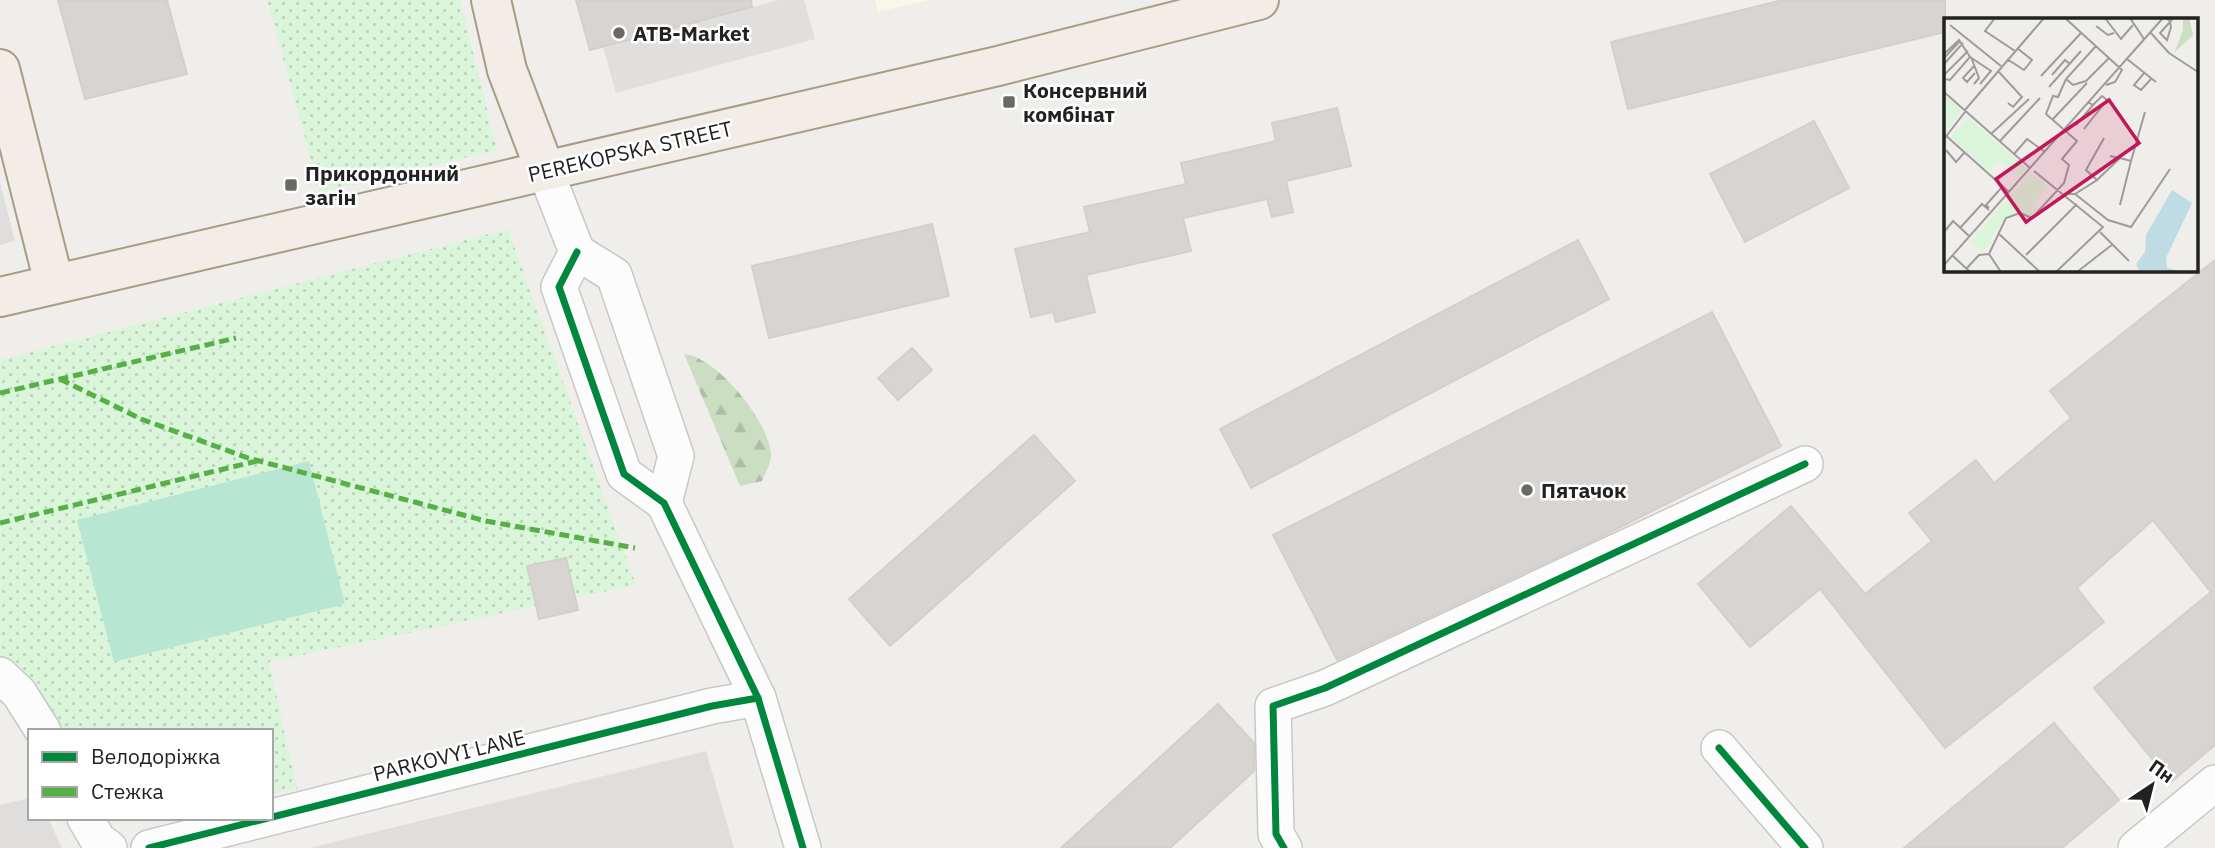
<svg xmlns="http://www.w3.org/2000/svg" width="2215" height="848" font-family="'IBM Plex Sans',sans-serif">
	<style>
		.residential { fill: #dfdedc }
		.education { fill: #f8f7e8 }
		.forest { fill: url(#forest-firs) }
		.park { fill: url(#park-dots) }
		.pitch { fill: #b7e6d2 }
		.parking { fill: #e0dfde }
		.building { fill: #d7d4d2; stroke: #d3d0cc; stroke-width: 2 }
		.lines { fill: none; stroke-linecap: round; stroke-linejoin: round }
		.minor-casing { stroke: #c9c8c7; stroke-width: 38 }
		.major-casing { stroke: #a79c86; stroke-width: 42 }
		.minor { stroke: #fdfcfc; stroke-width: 35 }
		.major { stroke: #f3ede7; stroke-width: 38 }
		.quiet { stroke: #55b145; stroke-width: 5; stroke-dasharray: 10 5; stroke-linecap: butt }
		.cycleway-casing { stroke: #fff; stroke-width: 11 }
		.cycleway { stroke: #00873e; stroke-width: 7 }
		.poi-dot { fill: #6a6968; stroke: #fff; stroke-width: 2.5 }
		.labels { text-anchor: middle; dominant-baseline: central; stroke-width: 5; stroke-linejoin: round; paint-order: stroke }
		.poi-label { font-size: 21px; font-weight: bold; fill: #222; stroke: #fff; text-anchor: start }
		.street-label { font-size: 21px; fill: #222; stroke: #fff }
		.inset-road { fill: none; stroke: #9e9c9b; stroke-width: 2 }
		.view { fill: #c2185b; fill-opacity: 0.15; stroke: #c2185b; stroke-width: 3.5 }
		.inset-edge { fill: none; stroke: #222; stroke-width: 3.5 }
	</style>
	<defs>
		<pattern id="forest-firs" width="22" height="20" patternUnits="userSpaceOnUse" patternTransform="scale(1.75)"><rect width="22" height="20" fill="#cbdec1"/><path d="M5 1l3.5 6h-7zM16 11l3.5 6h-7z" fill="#aebea6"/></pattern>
		<pattern id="park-dots" width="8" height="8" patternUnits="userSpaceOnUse" patternTransform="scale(1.75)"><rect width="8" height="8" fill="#daf5da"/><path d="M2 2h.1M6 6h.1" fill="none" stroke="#bbd2bb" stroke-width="1.8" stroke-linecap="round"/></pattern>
	</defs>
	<rect width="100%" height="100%" fill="#f0eeeb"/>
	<g class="residential">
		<path d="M0,182L15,241L0,245Z"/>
		<path d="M706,751L734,848H309Z"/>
		<path d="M30,798V818H48L62,848H0V805Z"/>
	</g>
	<path class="education" d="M875,0H930L878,12Z"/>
	<path class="forest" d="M684,354C716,356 771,423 771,456C771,463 765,474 762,481L740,486Z"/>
	<g class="park">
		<path d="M267,0H460L497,150L320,192Z"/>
		<path d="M508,229L636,585L269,662L297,789L271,794V731H53L13,661L0,655V360Z"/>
	</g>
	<path class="pitch" d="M309,461L345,604L114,662L77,520Z"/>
	<path class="parking" d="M779,0H804L815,39L616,93L603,47Z"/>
	<g class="building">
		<path d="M58,0H167L187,74L85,99Z"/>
		<path d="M576,0H751L752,7L590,50Z"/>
		<path d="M1783,0H1945V32L1628,109L1611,42Z"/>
		<path d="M1337,108L1351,166L1286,181L1293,212L1272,217L1267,199L1183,218L1191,251L1086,275L1095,312L1056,322L1053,312L1031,317L1015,249L1090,232L1084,207L1186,184L1181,163L1276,141L1272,123Z"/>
		<path d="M1814,121L1849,188L1745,242L1710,174Z"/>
		<path d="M932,224L949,296L769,338L752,266Z"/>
		<path d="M1578,240L1609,299L1251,488L1220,429Z"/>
		<path d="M2215,260V745L2171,782L2094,688L2211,592L2153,520L2077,588L2104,622L1945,748L1820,589L1750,647L1698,584L1791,506L1865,594L1932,541L1909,513L1976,460L1994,483L2071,418L2050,391Z"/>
		<path d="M1712,312L1781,446L1599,538L1337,660L1273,535Z"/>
		<path d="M912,348L932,370L898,400L878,378Z"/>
		<path d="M1034,435L1075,481L890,646L849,599Z"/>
		<path d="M566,558L578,610L539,619L527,566Z"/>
		<path d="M1218,704L1254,743V771L1170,848H1061Z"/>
		<path d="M2054,723L2119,800L2062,848H1904Z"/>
	</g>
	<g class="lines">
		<defs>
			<g id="minor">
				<path d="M545,170L577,252L614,275L676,456L664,503"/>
				<path d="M577,252L559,287L624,474L664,503L758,698L803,848"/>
				<path d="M0,675L19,693L43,731"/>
				<path d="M1719,748L1805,848"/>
				<path d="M85,818L98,840L109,848"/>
				<path d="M149,848L712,706L758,698"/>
				<path d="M1284,848L1276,834L1273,706L1325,688L1805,464"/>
				<path d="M2136,848L2215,783"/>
			</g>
			<g id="major">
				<path d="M491,0L507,70L545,170"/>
				<path d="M0,69L54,283"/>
				<path d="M0,297L998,66L1259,0"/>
			</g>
		</defs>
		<use href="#minor" class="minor-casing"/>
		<use href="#major" class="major-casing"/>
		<use href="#minor" class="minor"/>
		<use href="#major" class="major"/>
		<g class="quiet">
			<path d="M60,379L141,419L248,458L486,521L635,548"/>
			<path d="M0,393L236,338"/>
			<path d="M0,523L257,461"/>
		</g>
		<defs>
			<g id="cycleway">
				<path d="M577,252L559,287L624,474L664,503L758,698L803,848"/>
				<path d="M1719,748L1805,848"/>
				<path d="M149,848L712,706L758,698"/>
				<path d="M1284,848L1276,834L1273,706L1325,688L1805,464"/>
			</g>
		</defs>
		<use href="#cycleway" class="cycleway-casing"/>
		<use href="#cycleway" class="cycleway"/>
	</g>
	<g class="poi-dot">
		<circle cx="619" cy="33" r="7"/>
		<rect x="1002" y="95" width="14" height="14" rx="3.5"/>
		<rect x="284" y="178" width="14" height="14" rx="3.5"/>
		<circle cx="1527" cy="490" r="7"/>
	</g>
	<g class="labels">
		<g class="poi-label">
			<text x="633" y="33">ATB-Market</text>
			<text x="1023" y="90">Консервний<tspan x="1023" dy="24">комбінат</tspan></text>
			<text x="305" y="173">Прикордонний<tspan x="305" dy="24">загін</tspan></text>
			<text x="1541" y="490">Пятачок</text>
		</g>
		<g class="street-label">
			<text transform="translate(630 151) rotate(-13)">PEREKOPSKA STREET</text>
			<text transform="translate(449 755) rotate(-14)">PARKOVYI LANE</text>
		</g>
	</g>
	<g transform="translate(1944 18)">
		<rect width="254" height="254" fill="#f0eeeb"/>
		<path d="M239,0H245L249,17L230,35L239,12Z" fill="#cbdec1"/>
		<path d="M0,77L18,93L1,113L0,112ZM24,100L83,151L75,159L55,143L46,154L7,119ZM86,155L105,168L90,185L95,191L87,199L76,194L58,203L39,234L26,224Z" fill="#daf5da"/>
		<path d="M228,172L248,185L222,240L223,250L239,254H196L192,246L201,234L202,217Z" fill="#bfdbe3"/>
		<path class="inset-road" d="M51,0L41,13L71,33M121,0L178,52L171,64L162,67M161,0L177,21L189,7M186,0L200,21M222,0L226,3V4L227,9L223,22L216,15L226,4L229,0M6,7L57,48M152,8L164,17L170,15M206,14L225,35L254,54M0,36L15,22L26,39L6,62L0,61M26,39L47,53L36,66M27,39L35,60L30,66M0,40L16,23M63,41L80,52L88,42L73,30M183,41L212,64M0,46L19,25M30,48L19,60L23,64L31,55M54,53L78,79L69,89L64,85M201,54L190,67L197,72L208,60M0,57L24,33M108,57L121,42L126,46M97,58L137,15M122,61L129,67L142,63L165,40M105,69L137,33M0,74L86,150M21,92L100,0M109,101L143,65M132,107L149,87M140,111L163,82L158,78L149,87L144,84M0,116L65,174M47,116L85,81M0,121L21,94M56,123L96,80M2,132L12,144L20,135M70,136L83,121L101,134M176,140L187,143L201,94M90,153L159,209L112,254M153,162L176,140L166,138M123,176H131L164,202L187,209L226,151M131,176L153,162L142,152L160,120M176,187L187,143M45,190L42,187L59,168M16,210L38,186L45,192M0,214L9,203L25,218M156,214L185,243M54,215L96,254M45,236L62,200L76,195L88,200L120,165L125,147L118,141L133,123L102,96L109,78L114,79L122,61L152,28M45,236L57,254M82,237L133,186M9,238L26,254M0,247L219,0M23,250L35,237L45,236M133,254L169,226"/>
		<path class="view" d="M165,82L195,125L82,204L52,161Z"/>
		<rect width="254" height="254" class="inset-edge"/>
	</g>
	<rect x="28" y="729" width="245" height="91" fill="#ffffff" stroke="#a7a7a7" stroke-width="2"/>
	<rect x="42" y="752" width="35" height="10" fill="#00873e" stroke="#a7a7a7" stroke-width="2"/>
	<text x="91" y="764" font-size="21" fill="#222222">Велодоріжка</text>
	<rect x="42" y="787" width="35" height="10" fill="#55b145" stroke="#a7a7a7" stroke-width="2"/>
	<text x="91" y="799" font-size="21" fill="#222222">Стежка</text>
	<g transform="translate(2152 785) rotate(35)" stroke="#ffffff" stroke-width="5" paint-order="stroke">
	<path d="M0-5L12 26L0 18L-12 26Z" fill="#222222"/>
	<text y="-10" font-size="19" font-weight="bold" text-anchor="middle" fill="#222222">Пн</text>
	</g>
</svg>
